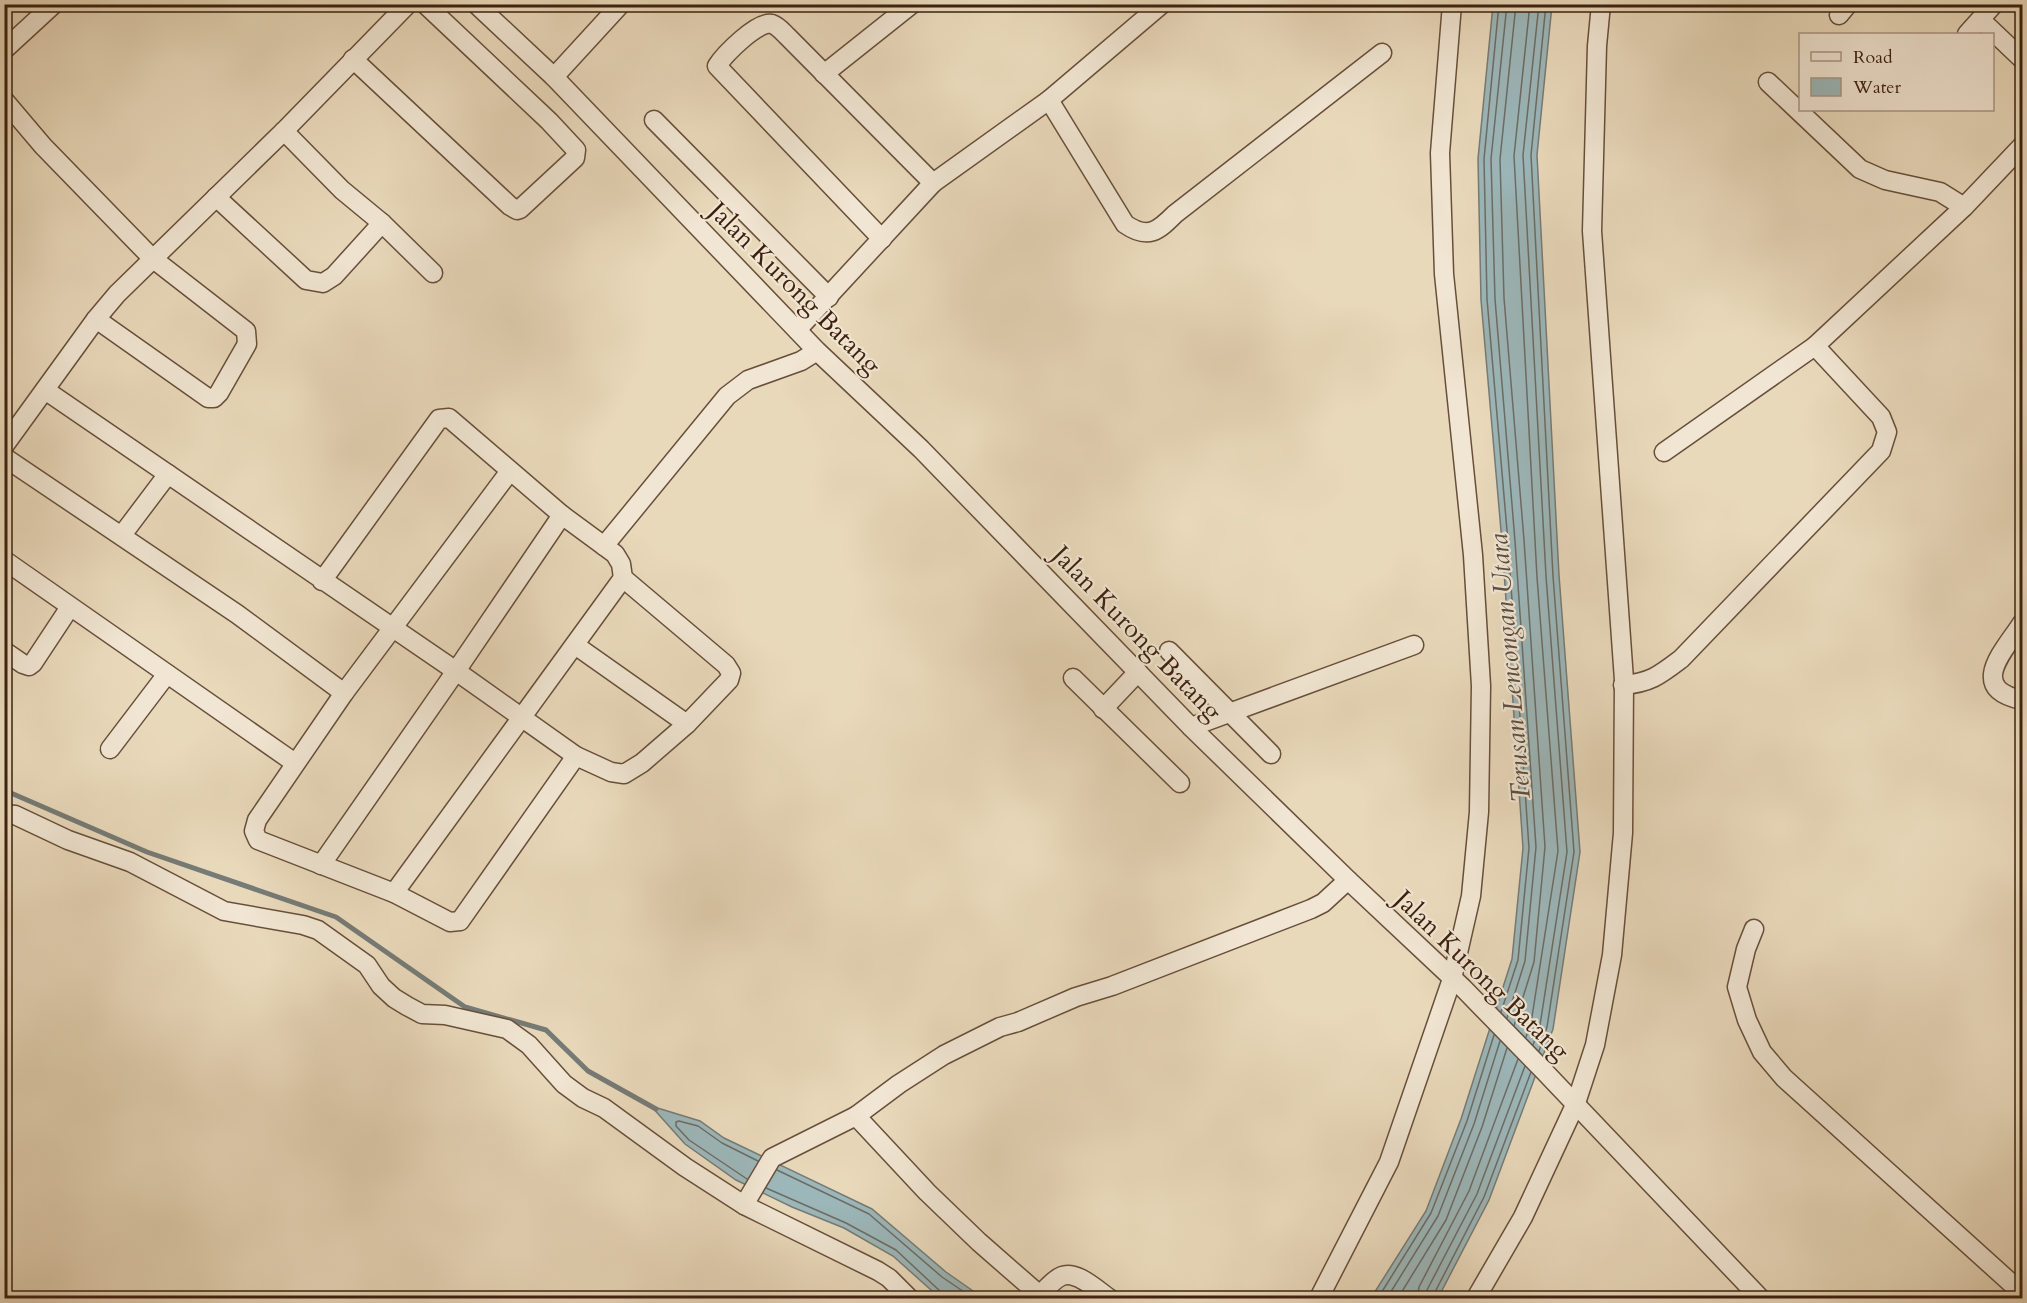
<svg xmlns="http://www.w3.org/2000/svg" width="2027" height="1303" font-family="Cardo,serif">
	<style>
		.water { fill: #9cb7ba; stroke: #767b76; stroke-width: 1.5 }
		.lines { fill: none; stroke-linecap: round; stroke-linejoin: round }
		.shore { stroke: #6c6c65; stroke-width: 1.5 }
		.stream { stroke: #767b76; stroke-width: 5 }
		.minor-casing { stroke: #684f3b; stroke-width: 21 }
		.minor { stroke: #f1e6d3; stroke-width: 18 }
		.labels { text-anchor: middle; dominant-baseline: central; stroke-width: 4.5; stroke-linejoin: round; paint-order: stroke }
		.street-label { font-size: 26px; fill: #3d2110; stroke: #f1e6d3 }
		.water-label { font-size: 27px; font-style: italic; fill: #5a4e43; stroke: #f1e6d3 }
	</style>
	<rect width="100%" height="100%" fill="#e9d9bb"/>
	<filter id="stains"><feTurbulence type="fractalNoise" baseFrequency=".00333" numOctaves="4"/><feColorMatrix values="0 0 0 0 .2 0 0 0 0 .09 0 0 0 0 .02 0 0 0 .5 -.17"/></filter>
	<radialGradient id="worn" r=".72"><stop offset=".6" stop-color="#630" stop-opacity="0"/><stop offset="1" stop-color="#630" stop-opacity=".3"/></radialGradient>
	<g class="water">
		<path d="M1493,5H1552L1537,155L1559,575L1580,852L1553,1029L1489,1200L1438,1298H1371L1426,1211L1461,1119L1512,959L1523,848L1502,542L1481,300L1478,159Z"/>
		<path d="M651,1106L700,1121L724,1138L872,1209L946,1272L983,1298H940L893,1256L844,1228L792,1207L736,1180L685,1144Z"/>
	</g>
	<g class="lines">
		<g class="shore">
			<path d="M1499,4L1484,159L1487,299L1508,542L1529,848L1518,960L1501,1012"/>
			<path d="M1507,4L1491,159L1495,299L1515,541L1536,847L1525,961L1507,1018"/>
			<path d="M1514,1026L1534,962L1545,847L1524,540L1504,298L1500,159L1516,4"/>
			<path d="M1526,1037L1531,1023L1558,851L1537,577L1514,156L1530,4"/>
			<path d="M1533,1045L1540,1025L1567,852L1546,576L1523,155L1539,4"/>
			<path d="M1539,1051L1547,1027L1574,852L1553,576L1531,155L1546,4"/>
			<path d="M777,1170L869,1214L942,1277L973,1298"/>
			<path d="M747,1179L689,1140L676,1126V1122L679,1121L698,1126L722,1143L758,1161"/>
			<path d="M766,1188L846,1223L896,1250L941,1292L943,1298"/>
			<path d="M1378,1298L1431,1213L1467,1121L1494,1035"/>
			<path d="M1387,1298L1438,1216L1474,1124L1500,1041"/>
			<path d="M1398,1298L1446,1220L1482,1127L1507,1048"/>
			<path d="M1417,1298L1419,1287L1469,1191L1518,1059"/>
			<path d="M1426,1298L1427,1290L1477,1194L1525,1066"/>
			<path d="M1433,1298L1434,1294L1484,1197L1531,1072"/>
		</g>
		<path class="stream" d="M4,790L147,852L336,917L465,1007L546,1030L588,1071L656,1109"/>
		<defs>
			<g id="minor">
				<path d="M476,4L554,77L817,351L921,449L1191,727L1348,880L1463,988L1543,1070L1760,1298"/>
				<path d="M1839,15L1848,4"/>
				<path d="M1981,20L2022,59"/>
				<path d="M1967,34L1994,4"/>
				<path d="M4,50L54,4"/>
				<path d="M353,59L510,206L517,210L520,209L575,158L576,150L549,121L425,4"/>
				<path d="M824,74L912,4"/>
				<path d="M554,77L621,4"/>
				<path d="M1768,82L1860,169L1885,180L1940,192L1964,207"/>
				<path d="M4,100L43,146L152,258L246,331L247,344L219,393L214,398H208L96,319"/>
				<path d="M1049,100L1125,224C1148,240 1158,231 1175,214L1382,53"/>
				<path d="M654,120L829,297"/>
				<path d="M284,131L342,190L382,223L433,273"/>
				<path d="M216,197L306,280L323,283L334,276L382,223"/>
				<path d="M882,239L717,66C724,55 758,20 772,24C778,26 783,32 787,36L933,183"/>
				<path d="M797,330L933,183L1049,100L1162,4"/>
				<path d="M45,390L456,671L576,756L611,772L624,774L642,763L687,724L729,680L731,673L726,665L623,578L621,564L615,554L562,515L449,418L439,419L322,581"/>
				<path d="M4,446L96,319L117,294L284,131L408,4"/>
				<path d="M1664,452L1815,346"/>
				<path d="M4,457L237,614L344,693"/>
				<path d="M510,471L344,693L257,820L254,831L258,840L394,893L450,922L460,921L576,756"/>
				<path d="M122,535L168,474"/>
				<path d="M604,546L727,396L748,380L801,361L817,351"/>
				<path d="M4,560L295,763"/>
				<path d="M2022,623C2005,650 1966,688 2022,700"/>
				<path d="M575,645L687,724"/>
				<path d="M4,651L23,664L29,666L33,663L70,607"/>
				<path d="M1169,651L1271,754"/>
				<path d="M1073,678L1180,783"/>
				<path d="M1623,685C1650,683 1660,675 1681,659L1881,451L1887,432L1881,417L1815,346L1964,207L2022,146"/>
				<path d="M1103,709L1138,672"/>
				<path d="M1191,727L1414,645"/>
				<path d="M110,749L167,674"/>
				<path d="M4,814L15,815L68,840L130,862L224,911L303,925L318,930L367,965L381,986L394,998L407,1006L422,1014L445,1015L507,1029L529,1045L564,1084L583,1098L604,1108L685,1167L744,1205L878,1271L889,1278L909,1298"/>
				<path d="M321,865L456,671L562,515"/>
				<path d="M394,893L623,578"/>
				<path d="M1754,929L1746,949L1737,987L1747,1020L1762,1052L1784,1078L2022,1293"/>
				<path d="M744,1205L772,1158L856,1116"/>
				<path d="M1040,1295C1046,1289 1054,1279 1062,1276C1077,1270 1098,1291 1109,1298"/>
				<path d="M1043,1298L979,1242L927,1192L856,1116L899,1084L944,1055L1000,1027L1018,1022L1076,997L1112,986L1311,909L1323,903L1348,880"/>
				<path d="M1319,1298L1389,1162L1452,979L1471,896L1479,812L1481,686L1473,555L1444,274L1440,153L1452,4"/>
				<path d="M1476,1298L1523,1217L1576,1103L1595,1045L1612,955L1623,833L1624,680L1592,231L1597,46L1601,4"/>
			</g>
		</defs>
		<use href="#minor" class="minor-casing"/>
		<use href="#minor" class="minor"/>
	</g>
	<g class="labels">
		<g class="street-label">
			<text transform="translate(795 288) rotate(45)">Jalan Kurong Batang</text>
			<text transform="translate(1137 633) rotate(46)">Jalan Kurong Batang</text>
			<text transform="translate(1482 975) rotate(44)">Jalan Kurong Batang</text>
		</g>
		<g class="water-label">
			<text transform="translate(1510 668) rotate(-95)">Terusan Lencongan Utara</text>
		</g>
	</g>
	<rect width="2027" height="1303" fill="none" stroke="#e9d9bb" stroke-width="24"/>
	<rect x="6" y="6" width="2015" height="1291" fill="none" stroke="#3d2110" stroke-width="3"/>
	<rect x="12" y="12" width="2003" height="1279" fill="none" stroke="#3d2110" stroke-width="1.5"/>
	<rect x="1799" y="33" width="195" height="78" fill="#f1e6d3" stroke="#a99785" stroke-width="1.5"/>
	<rect x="1811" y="52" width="30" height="9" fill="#f1e6d3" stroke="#a99785" stroke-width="1.5"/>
	<text x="1853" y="63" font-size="18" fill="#3d2110">Road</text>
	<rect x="1811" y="78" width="30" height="18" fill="#9cb7ba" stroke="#a99785" stroke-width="1.5"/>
	<text x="1853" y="93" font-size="18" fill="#3d2110">Water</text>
	<rect width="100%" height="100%" filter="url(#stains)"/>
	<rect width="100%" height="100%" fill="url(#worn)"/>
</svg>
